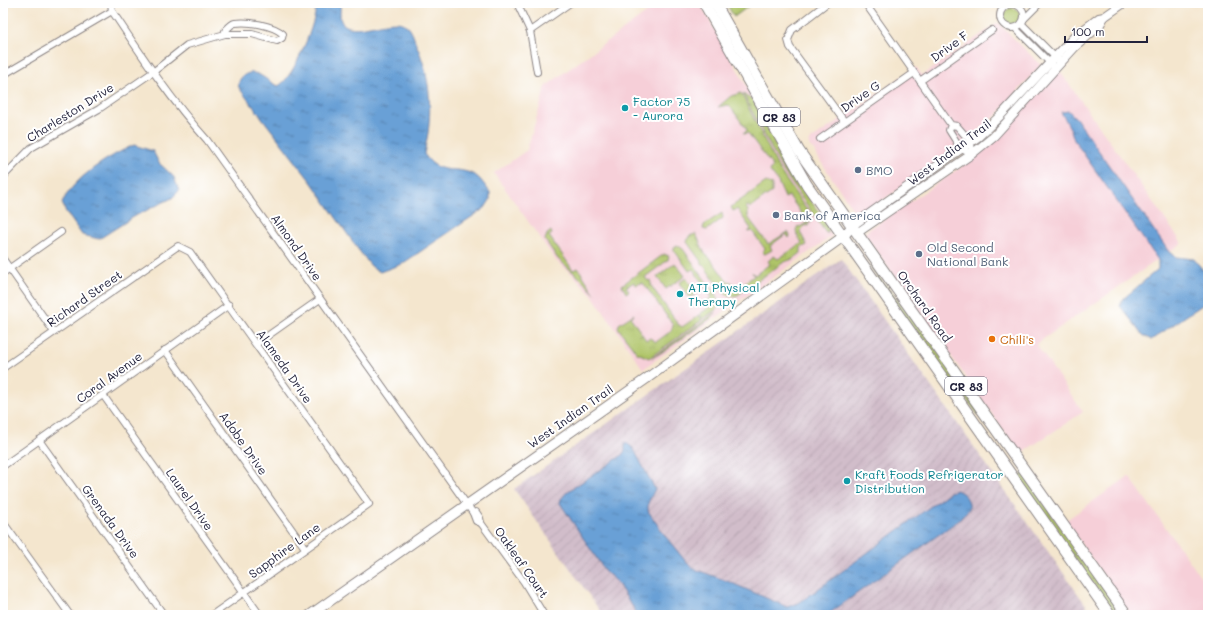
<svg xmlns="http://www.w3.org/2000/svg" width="1211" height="618" font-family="Mali,sans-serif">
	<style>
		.built { fill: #f6cfd8 }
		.industrial { fill: url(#industrial-furrows) }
		.grass { fill: url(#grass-tufts); stroke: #687352 }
		.water { fill: url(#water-ripples); stroke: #466188 }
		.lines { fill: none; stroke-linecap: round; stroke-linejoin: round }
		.minor-casing { stroke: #8b8484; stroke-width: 8 }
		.tertiary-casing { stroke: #8b8484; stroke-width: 10 }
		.secondary-casing { stroke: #8b8484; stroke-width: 11 }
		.primary-casing { stroke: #8b8484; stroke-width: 12 }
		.minor { stroke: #fff; stroke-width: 6 }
		.tertiary { stroke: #fff; stroke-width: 8 }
		.secondary { stroke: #fff; stroke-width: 9 }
		.primary { stroke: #fff; stroke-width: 10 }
		.culture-dot { fill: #0f9aa8; stroke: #fff; stroke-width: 1.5 }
		.service-dot { fill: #5c6f8a; stroke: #fff; stroke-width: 1.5 }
		.food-dot { fill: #e8710a; stroke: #fff; stroke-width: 1.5 }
		.labels { text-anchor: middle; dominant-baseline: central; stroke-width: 4; stroke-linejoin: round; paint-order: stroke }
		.shield { fill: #fff; stroke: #646476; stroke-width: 1 }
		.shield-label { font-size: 11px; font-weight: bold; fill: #22223b }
		.street-label { font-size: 12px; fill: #22223b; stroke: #fff }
		.culture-label { font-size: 12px; fill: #0d838f; stroke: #fff; text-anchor: start }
		.service-label { font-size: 12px; fill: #4e5e75; stroke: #fff; text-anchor: start }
		.food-label { font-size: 12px; fill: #c56008; stroke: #fff; text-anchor: start }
	</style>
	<defs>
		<pattern id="industrial-furrows" width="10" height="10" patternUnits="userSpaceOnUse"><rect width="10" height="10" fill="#d1bdca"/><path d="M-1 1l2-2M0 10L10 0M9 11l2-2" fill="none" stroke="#b3a2ae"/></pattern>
		<pattern id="grass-tufts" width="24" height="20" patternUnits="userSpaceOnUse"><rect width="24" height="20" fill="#afc468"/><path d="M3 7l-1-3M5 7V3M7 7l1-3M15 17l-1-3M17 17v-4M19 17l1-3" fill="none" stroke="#96a85b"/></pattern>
		<pattern id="water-ripples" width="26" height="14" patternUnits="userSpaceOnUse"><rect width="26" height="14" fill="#69a0d6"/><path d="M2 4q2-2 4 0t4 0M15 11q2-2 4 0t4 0" fill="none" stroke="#5682af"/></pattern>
	</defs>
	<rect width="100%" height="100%" fill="#fff"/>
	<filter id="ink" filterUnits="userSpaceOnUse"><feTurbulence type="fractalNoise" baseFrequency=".025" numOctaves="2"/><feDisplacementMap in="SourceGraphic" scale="8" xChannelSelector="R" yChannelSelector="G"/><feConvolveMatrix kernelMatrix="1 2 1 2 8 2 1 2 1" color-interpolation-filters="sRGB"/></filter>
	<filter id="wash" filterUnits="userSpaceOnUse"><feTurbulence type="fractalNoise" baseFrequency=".012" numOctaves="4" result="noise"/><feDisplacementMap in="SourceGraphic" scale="16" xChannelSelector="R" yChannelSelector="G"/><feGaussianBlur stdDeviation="0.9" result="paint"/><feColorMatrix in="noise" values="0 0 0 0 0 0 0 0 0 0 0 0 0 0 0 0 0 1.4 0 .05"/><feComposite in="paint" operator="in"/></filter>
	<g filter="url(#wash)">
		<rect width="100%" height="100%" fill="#f4e6ce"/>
		<g class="built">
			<path d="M660,3H700L747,87L792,175L832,236L643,369L592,295L573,275L556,261L494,173L527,150L546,86Z"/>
			<path d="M998,23L1041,65L997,115L952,153L864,213L857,216L808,142L916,67L922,75Z"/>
			<path d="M1059,70L1182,243L1036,344L1083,412L1020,454L864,233L961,167L993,142Z"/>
			<path d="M1129,476L1208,587V615H1131L1065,521Z"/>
		</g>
		<path class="industrial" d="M841,259L1093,615H603L514,489Z"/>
		<g class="grass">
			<path d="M726,3H753L734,17Z"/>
			<circle cx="1012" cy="16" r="8"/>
			<path d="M741,93L780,171L809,213L807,216L811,223L805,221L806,220L789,196L785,198L778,182L769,170L773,167L748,133L743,134L747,130L729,105L718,107L731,96Z"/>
			<path d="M743,94L754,100L799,183L828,226V233H826L782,169Z"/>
			<path d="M766,182L772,185V192L750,208L748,206L746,208L748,210V217L768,244L788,232L790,236L789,238L786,234L770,246L772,250L765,254L762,252L765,249L752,231L748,232L751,229L737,209L733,211L731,207Z"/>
			<path d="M722,213L723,218L707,230L703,229L704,225Z"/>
			<path d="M806,223L809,224L808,226L805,225L800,232L807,245L801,248V253L793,259L784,262L735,297L727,295L722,291L687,242L689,236L696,234L705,254L711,259L726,280L733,283L737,288L754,276L752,272L755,275L770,264L768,261L774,256L778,259L802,243C799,237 793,232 798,226L800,227Z"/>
			<path d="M551,231L552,234L549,236L573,270L578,268L595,294L581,279L558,259L545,240L547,234Z"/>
			<path d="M677,245L683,249L716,295L718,302L717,309L703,319L700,314L711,306L707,301L712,297L693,269L689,271L674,250V247Z"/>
			<path d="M664,254L669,256L668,260L645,277L648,281L650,280L652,287L678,324L682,327L699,315L702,320L649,358L637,353L618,328L619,324L634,314L631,318L646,340L650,338L656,342L671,331L673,325L644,284L641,283L636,285L634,282L626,287L629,291L626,293L622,285Z"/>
			<path d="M866,261L931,342L999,441L933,357Z"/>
			<path d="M675,263L685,276L666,289L657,277Z"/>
			<path d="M686,278L697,293L690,298L679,283Z"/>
			<path d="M716,312L711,318L664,351L652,358Z"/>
			<path d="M1023,474L1123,615H1116L1105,600L1024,487L1020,476Z"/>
		</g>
		<g class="water">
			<path d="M316,3H340C341,9 339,16 341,21C351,39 392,14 406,25C412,29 414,39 417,46C429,74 432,103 428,133C427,140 425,147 424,154C441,178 453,164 475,175C481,179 485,186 490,192V200L485,208L402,264L380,272L371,266L357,248L312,183L239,88C238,84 239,79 243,76C256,66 267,82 278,86C293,80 318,19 316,3Z"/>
			<path d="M1069,111L1076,118L1169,252L1176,257L1194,259L1208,276V301L1151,340L1143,335L1120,306L1123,299L1158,269V260L1074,140L1071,130L1061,112Z"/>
			<path d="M134,145L153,151L159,163L174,177L179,191L172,198L135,216L99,239L82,235L66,212L62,203C74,177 109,156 134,145Z"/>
			<path d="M625,442L633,448L655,489L648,503V511L666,537L687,563L694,569L727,581L787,607L799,603L950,492L956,490C965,493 970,500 969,509L959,520L827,615H638L616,581L605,571L560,503L561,499L567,492L621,456L625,451Z"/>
		</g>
	</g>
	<g filter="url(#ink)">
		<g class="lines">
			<defs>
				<g id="minor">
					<path d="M111,3L112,11C142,56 171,100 207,140L473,513L476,521L481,523"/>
					<path d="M517,3L530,31L537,72"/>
					<path d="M827,3L792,30L788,40L790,47L844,121"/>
					<path d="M865,3L951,125L949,130L961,149L972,154L971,142L957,126L951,125"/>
					<circle cx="1012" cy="16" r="12"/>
					<path d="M1024,19L1040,3"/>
					<path d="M1022,24L1057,59"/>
					<path d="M1015,28L1052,65"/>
					<path d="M530,31L570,3"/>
					<path d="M3,75L112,11"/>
					<path d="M920,81L992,30"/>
					<path d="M820,139L914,73"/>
					<path d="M3,177L31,148L99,109L153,72L187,45L225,34H252L277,41L282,38L283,34C273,25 248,21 235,23C231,24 228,28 225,31V34"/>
					<path d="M3,259L54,332"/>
					<path d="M3,273L61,232"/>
					<path d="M256,344L320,299"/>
					<path d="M165,350L305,548"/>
					<path d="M3,368L178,246L190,252L369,504L212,615"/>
					<path d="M103,395L260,615"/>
					<path d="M39,440L164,615"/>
					<path d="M3,466L229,305"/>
					<path d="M473,513L476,512L480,518L481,523L524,582L544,615"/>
					<path d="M3,522L70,615"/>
				</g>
				<g id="tertiary">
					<path d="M852,226L978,137L1002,114L1074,37L1099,18L1104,17"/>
					<path d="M857,233L972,154L994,136L1075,47L1099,26L1104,17L1124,3"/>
				</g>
				<path id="secondary" d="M310,615L646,379L844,236L852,226"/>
				<g id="primary">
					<path d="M704,3L807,185L1110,615"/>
					<path d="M715,3L799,151L1127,615"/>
				</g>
			</defs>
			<use href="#minor" class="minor-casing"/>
			<use href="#tertiary" class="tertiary-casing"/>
			<use href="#secondary" class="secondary-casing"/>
			<use href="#primary" class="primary-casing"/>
			<use href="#minor" class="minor"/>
			<use href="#tertiary" class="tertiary"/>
			<use href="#secondary" class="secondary"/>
			<use href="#primary" class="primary"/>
		</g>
	</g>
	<g class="culture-dot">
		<circle cx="625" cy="108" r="4"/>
		<circle cx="680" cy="294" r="4"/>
		<circle cx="847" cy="481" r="4"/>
	</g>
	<g class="service-dot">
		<circle cx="858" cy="170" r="4"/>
		<circle cx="776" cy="215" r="4"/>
		<circle cx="919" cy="254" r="4"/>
	</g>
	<circle class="food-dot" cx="992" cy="339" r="4"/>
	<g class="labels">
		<g class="shield">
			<rect x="758" y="108" width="42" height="18" rx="3"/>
			<rect x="945" y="377" width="42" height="18" rx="3"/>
		</g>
		<g class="shield-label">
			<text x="779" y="117">CR 83</text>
			<text x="966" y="386">CR 83</text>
		</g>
		<g class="street-label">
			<text transform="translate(949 46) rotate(-36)">Drive F</text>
			<text transform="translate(860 96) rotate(-35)">Drive G</text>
			<text transform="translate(70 112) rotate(-32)">Charleston Drive</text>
			<text transform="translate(949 152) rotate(-37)">West Indian Trail</text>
			<text transform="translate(297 247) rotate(55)">Almond Drive</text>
			<text transform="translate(84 298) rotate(-35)">Richard Street</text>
			<text transform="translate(925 306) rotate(55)">Orchard Road</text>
			<text transform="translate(285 366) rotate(55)">Alameda Drive</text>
			<text transform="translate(109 377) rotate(-36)">Coral Avenue</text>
			<text transform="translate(570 416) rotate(-35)">West Indian Trail</text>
			<text transform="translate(244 443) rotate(55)">Adobe Drive</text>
			<text transform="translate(190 499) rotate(55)">Laurel Drive</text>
			<text transform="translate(111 521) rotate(54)">Grenada Drive</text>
			<text transform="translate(284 550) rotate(-36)">Sapphire Lane</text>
			<text transform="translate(522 562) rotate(55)">Oakleaf Court</text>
		</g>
		<g class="culture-label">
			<text x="633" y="101">Factor 75<tspan x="633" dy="14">- Aurora</tspan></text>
			<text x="688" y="287">ATI Physical<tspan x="688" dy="14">Therapy</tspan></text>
			<text x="855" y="474">Kraft Foods Refrigerator<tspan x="855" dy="14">Distribution</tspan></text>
		</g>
		<g class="service-label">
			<text x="866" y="170">BMO</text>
			<text x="784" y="215">Bank of America</text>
			<text x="927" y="247">Old Second<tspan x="927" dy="14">National Bank</tspan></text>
		</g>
		<g class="food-label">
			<text x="1000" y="339">Chili's</text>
		</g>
	</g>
	<rect width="1211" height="618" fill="none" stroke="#fff" stroke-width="16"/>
	<path d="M1065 36v6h82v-6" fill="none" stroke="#22223b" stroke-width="2"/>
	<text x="1071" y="36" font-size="12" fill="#22223b" stroke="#ffffff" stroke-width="3" paint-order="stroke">100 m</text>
</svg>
